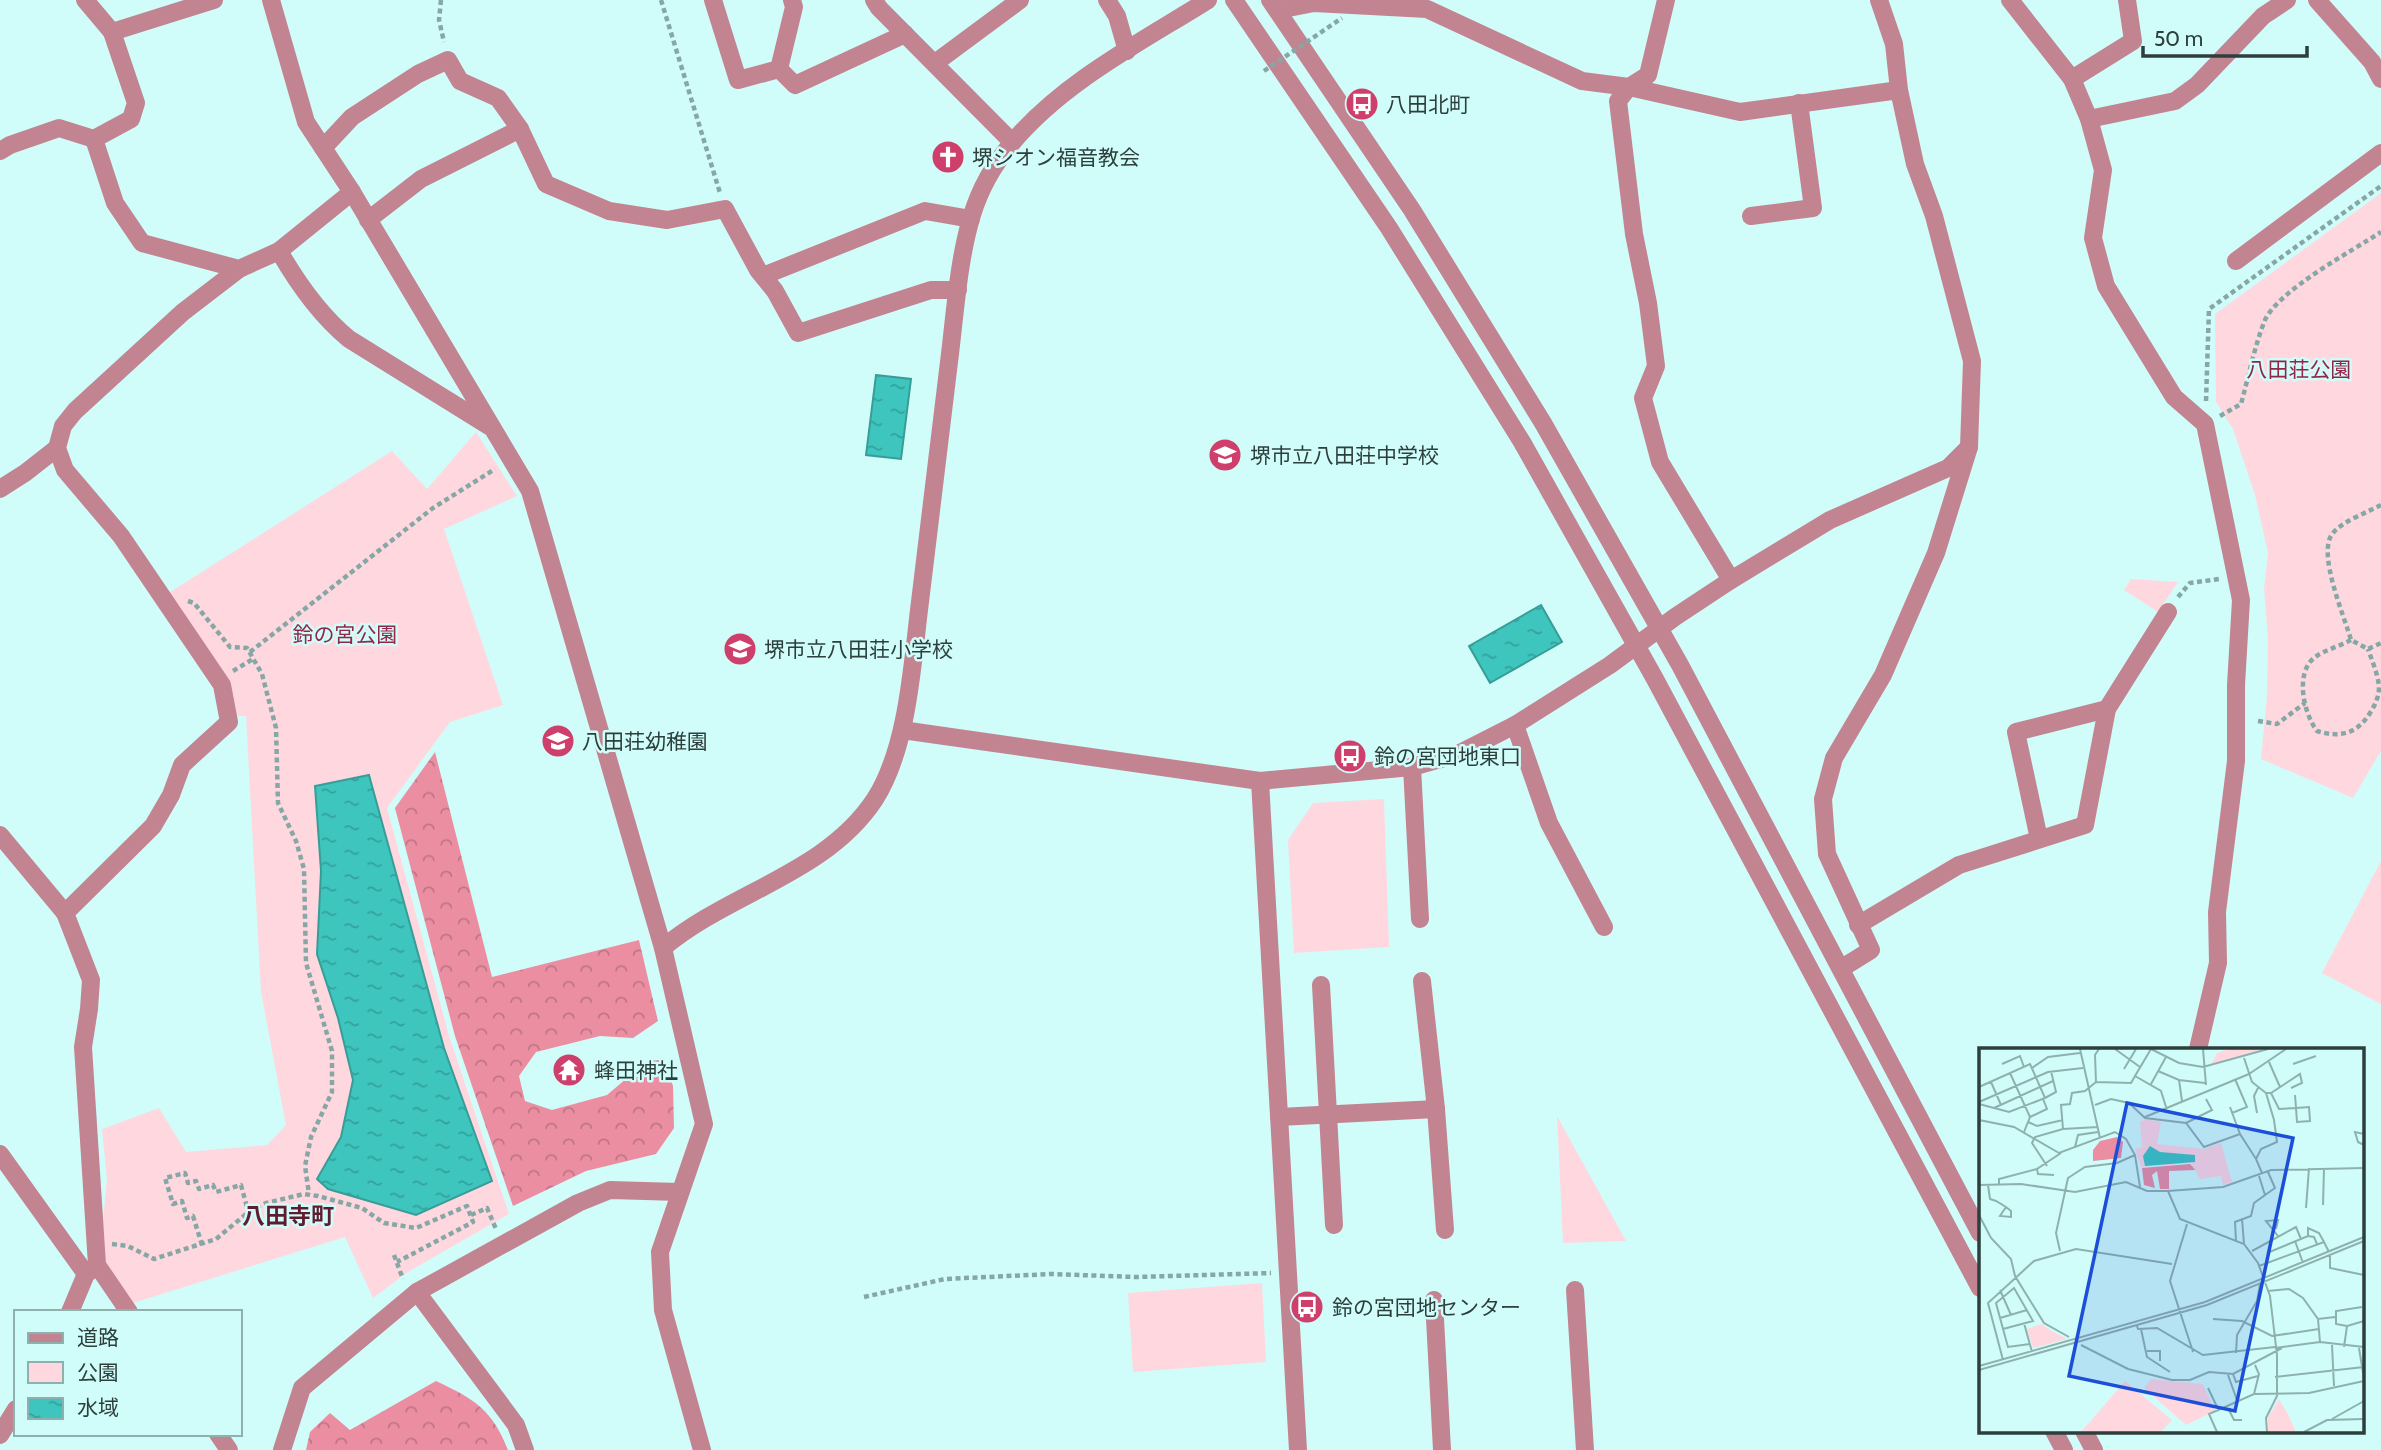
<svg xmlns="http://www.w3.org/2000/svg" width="2381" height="1450" font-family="Cabin,'Noto Sans JP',sans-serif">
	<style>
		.forest { fill: url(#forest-crowns) }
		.park { fill: #ffd8df }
		.water { fill: url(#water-ripples); stroke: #389d97; stroke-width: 2 }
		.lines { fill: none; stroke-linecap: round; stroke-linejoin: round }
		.path { stroke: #86a7a5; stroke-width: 4.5; stroke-dasharray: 5 3.5; stroke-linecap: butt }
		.minor { stroke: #c38491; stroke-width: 18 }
		.path-bridge { stroke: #86a7a5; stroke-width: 4.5; stroke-dasharray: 5 3.5; stroke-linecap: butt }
		.labels { text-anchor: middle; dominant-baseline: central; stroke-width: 5; stroke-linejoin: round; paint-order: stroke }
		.poi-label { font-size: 21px; fill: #2d3f3d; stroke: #d0fdfa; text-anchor: start }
		.park-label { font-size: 21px; fill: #922648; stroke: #d0fdfa }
		.neighbourhood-label { font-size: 23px; font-weight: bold; fill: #601c2f; stroke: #d0fdfa }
		.inset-road { fill: none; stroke: #8fb1ae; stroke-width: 2 }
		.view { fill: #1d4ed8; fill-opacity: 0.15; stroke: #1d4ed8; stroke-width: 3.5 }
		.inset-edge { fill: none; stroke: #2d3f3d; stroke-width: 3.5 }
	</style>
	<defs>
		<pattern id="forest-crowns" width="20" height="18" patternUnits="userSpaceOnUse" patternTransform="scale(1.75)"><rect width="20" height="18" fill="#eb8ea2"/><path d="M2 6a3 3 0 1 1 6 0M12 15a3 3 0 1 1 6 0" fill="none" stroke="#bf7585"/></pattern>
		<pattern id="water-ripples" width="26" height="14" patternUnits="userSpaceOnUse" patternTransform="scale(1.75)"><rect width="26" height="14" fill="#3dc5be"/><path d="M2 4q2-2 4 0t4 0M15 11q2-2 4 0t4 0" fill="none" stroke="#34a19c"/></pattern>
	</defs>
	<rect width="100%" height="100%" fill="#d0fdfa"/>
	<g class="forest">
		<path d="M435,752L492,977L639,940L658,1021L633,1038L600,1036L536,1052L519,1076L525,1101L552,1110L607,1095L647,1061L664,1060L673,1086L674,1128L656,1154L586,1171L513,1206L455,1036L395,808Z"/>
		<path d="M436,1381C474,1399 492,1409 508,1450H306L310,1432L330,1413L350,1430Z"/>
	</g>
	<g class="park">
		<path d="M2381,193V751L2353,798L2261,759L2267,695L2268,639L2264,589L2268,553L2255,495L2233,429L2216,402L2215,314Z"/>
		<path d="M476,432L517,496L444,529L503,705L450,722L387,808L450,1039L509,1214L408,1272L373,1298L345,1237L133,1303L103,1259L102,1230L107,1179L102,1129L159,1108L186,1152L267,1145L286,1125L261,992L246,716H233L167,594L392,451L427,489Z"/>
		<path d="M2131,579L2178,582L2158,612L2124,590Z"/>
		<path d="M1384,799L1389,947L1294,953L1288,840L1313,803Z"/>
		<path d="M2381,861V1004L2322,973Z"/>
		<path d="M1557,1116L1626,1241L1563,1243Z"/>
		<path d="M1262,1283L1266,1362L1133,1372L1128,1293Z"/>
	</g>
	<g class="water">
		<path d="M876,375L911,379L901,459L866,455Z"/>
		<path d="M1541,605L1562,642L1490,683L1469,646Z"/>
		<path d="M369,775L444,1048L492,1181L416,1215L328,1189L317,1179L341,1137L353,1080L338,1018L317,954L321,871L315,786Z"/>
	</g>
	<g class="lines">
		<g class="path">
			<path d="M441,0L439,20L444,42"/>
			<path d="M661,0L720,193"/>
			<path d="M2206,401L2209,309L2381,186"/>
			<path d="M2220,416L2241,404C2248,379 2255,344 2265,320C2279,290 2352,251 2381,232"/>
			<path d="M2381,505C2368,512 2341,522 2333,533C2316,552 2345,618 2351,640L2368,649L2381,643"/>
			<path d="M2178,597L2190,583L2219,579"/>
			<path d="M188,601L194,603L230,647L247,648L262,674L276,728L278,803L296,841L304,869L306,963L332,1051V1092L311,1137L305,1166L309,1194"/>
			<path d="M2351,640C2340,646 2325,650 2315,657C2294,673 2304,714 2317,731C2340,738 2357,734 2370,713C2375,705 2379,697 2379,687C2378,674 2372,661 2368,649"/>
			<path d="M250,652L433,508L495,469"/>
			<path d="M233,671L253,659"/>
			<path d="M2258,721L2277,724L2305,703"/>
			<path d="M471,1215L487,1208L496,1229"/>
			<path d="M112,1244L128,1246L154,1259L216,1239L251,1210L266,1203L304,1194L318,1196L362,1208L384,1223L416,1228L467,1206L473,1222L397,1262"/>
			<path d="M202,1245L193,1216L187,1218L182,1201L173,1204L165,1178L185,1173L188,1183L196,1181L199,1189L213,1185L216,1192L241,1185L248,1211"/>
			<path d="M394,1255L403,1279"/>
			<path d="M864,1297L945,1279L1051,1274L1135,1277L1271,1273"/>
		</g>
		<g class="minor">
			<path d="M271,0L306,122L352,192L530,491L663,948L704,1124L660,1252L663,1310L702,1450"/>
			<path d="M713,0L738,80L779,69L794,7L792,0"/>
			<path d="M874,0L879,8L1012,142"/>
			<path d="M1107,0L1117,16L1127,51"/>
			<path d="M1234,0L1389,228L1522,442L1655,679L1980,1288"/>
			<path d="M1270,0L1412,210L1543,423L1680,665L1980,1233"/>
			<path d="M1666,0L1648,75L1629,87L1618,101L1634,234L1648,303L1656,366L1643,398L1660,462L1731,580"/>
			<path d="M2010,0L2072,79L2089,119L2103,170L2093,238L2106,286L2174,397L2205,424L2241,600L2236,685V761L2217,912L2218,963L2198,1049"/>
			<path d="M2317,0L2372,62L2381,79"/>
			<path d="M1278,10L1314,3L1427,9L1582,81L1629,87L1740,112L1899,90"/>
			<path d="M112,32L214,0"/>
			<path d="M935,63L1020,0"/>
			<path d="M779,69L795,85L905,34"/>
			<path d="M2072,79L2133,41L2127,0"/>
			<path d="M2089,119L2175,101L2197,85L2263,16L2287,0"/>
			<path d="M94,139L115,203L142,243L239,269L279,251L352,192"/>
			<path d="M323,148L352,117L418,74L448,60L460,81L498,98L520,129"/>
			<path d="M0,151L10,145L59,128L94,139L131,119L136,103L112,32L85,0"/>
			<path d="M1751,216L1813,208L1799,103"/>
			<path d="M368,220L421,179L520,129L546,184L609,211L667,220L725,209L758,270L775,291L798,333L931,290H958"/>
			<path d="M279,251C298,284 321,316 349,339L489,426"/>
			<path d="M2236,261L2381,153"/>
			<path d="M763,276L925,211L971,219"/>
			<path d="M0,489L25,473L57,448"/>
			<path d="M1515,725L1549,823L1604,927"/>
			<path d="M902,730L1260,781L1412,767L1458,754L1515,725L1610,665L1675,617L1731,580L1830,520L1948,468L1969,447"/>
			<path d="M1412,767L1420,919"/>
			<path d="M1260,781L1298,1450"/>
			<path d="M0,835L65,913"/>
			<path d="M2039,839L2016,732L2107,709"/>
			<path d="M1858,925L1959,865L2085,825L2107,709L2168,612"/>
			<path d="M663,948C729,892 826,874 875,799C907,749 912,668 919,610C929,527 939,444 949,362C955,315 958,261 972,215C980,189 994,164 1012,143C1063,82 1141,42 1208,0"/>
			<path d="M1842,968L1871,950L1827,854L1823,799L1834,758L1883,675L1936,553L1969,447L1972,361L1934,216L1915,164L1899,90L1894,44L1879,0"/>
			<path d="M1422,981L1436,1109L1445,1230"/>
			<path d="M1321,985L1334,1225"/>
			<path d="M1279,1117L1436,1109"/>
			<path d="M0,1154L86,1274"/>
			<path d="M1575,1290L1585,1450"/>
			<path d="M417,1292L516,1425L525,1450"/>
			<path d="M1434,1300L1442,1450"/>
			<path d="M70,1312L86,1274L94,1268"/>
			<path d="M129,1312L97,1265L83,1047L89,1009L91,980L65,913L153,826L171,795L182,765L229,722L222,685L121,536L65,470L57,448L63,426L75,411L183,312L239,269"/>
			<path d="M2054,1431L2064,1450"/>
			<path d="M2084,1431L2094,1450"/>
			<path d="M218,1434L229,1450"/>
			<path d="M0,1435L16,1409"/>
			<path d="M282,1450L302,1388L417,1292L578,1203L610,1190L679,1192"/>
		</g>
		<path class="path-bridge" d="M1264,71L1342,18"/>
	</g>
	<defs>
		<symbol id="bus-disc" viewBox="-11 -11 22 22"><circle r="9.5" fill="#ce406b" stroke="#d0fdfa"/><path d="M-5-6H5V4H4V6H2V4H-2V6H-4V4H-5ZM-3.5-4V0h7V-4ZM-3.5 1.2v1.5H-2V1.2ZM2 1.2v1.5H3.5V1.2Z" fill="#fff"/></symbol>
		<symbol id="church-disc" viewBox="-11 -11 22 22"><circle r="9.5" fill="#ce406b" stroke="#d0fdfa"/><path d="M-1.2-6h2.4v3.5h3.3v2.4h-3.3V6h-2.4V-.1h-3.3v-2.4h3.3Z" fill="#fff"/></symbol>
		<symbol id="school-disc" viewBox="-11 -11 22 22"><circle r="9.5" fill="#ce406b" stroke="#d0fdfa"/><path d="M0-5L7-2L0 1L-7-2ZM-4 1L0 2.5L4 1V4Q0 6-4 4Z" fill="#fff"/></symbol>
		<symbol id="temple-disc" viewBox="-11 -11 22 22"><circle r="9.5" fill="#ce406b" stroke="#d0fdfa"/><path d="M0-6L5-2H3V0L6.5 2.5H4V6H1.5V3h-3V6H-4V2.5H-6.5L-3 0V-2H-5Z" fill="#fff"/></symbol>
	</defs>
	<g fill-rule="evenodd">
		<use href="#bus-disc" x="1343" y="85" width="38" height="38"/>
		<use href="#church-disc" x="929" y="138" width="38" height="38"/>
		<use href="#school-disc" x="1206" y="436" width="38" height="38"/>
		<use href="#school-disc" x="721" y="630" width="38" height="38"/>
		<use href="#school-disc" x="539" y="722" width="38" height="38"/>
		<use href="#bus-disc" x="1331" y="737" width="38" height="38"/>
		<use href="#temple-disc" x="550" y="1051" width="38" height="38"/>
		<use href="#bus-disc" x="1288" y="1288" width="38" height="38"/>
	</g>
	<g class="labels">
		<g class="poi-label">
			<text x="1386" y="104">八田北町</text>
			<text x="972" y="157">堺シオン福音教会</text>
			<text x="1250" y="455">堺市立八田荘中学校</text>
			<text x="764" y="649">堺市立八田荘小学校</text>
			<text x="582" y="741">八田荘幼稚園</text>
			<text x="1374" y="756">鈴の宮団地東口</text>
			<text x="594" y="1070">蜂田神社</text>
			<text x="1332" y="1307">鈴の宮団地センター</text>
		</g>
		<g class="park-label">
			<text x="2299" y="369">八田荘公園</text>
			<text x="345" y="634">鈴の宮公園</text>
		</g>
		<g class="neighbourhood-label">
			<text x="288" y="1216">八田寺町</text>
		</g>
	</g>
	<g transform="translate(1979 1048)">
		<rect width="385" height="385" fill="#d0fdfa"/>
		<path d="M138,89L144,94L142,110L114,113V102L121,93ZM211,116L217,122L190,123V141H181L178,123L173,127L176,140L165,137L163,120Z" fill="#eb8ea2"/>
		<path d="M300,351L309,366L317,384H289V369Z" fill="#ffd8df"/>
		<path d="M250,1H280L281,2L232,17L238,5ZM167,71L182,74L178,96L225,101L242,95L253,134L244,137L242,128L221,131L212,115L162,119L156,101L163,99L161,74ZM63,276L71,282L88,291L54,300L48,281ZM172,331L224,336L236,363L207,377L165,340ZM146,333L193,372L182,384H102Z" fill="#ffd8df"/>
		<path d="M171,98L181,104L216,107V114L166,118L164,108Z" fill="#3dc5be"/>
		<path class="inset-road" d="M101,1L121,90M136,1L161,19M172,1L200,15L224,19L289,1M172,1L156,28L182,43L187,59M224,1L227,37M265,10L273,34L287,45L295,72L298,94L282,101L277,111L283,125M290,14L301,39M23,16L41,8L45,19M314,16L337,8M53,20L69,9L101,5M145,21L157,1M179,23L200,32L226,35M31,25L51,69L45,84M270,26L307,1M200,32L203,53M12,34L22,57M117,34L116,7L120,1M172,36L187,9M0,39L51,16L66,50L30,64L0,56M287,45H292L300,61L317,60L330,59L331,73L318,74L317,60L316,47M292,45L321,26L323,35L312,40M66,50L77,44L72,23M0,54L69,24L104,20M116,57L132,51L150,55L166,70L207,75L225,99L261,86L277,111M251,59L261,86M15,60L74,33M253,65L268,59L256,31M278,65L275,48L279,40M51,69L68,61L64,51M166,69L270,26M0,72L35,79L80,105L136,84L147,91L156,107L161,139M49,74L58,78L84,72M207,75L233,62L227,51M84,81L119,79M385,86L376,84L379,94L385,97M96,99L99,87L119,84M68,118L53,95L56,89L84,81L82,57L91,56L93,45L106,43L117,34L152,35L156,28M75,127L59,126L58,121L82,105M0,137L42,136L96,144L147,134L168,143H189L244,139L292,122L385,120M9,137L11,151L17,153L27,159L32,163V169L21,168L27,159M20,137V131L58,121M189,143L201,171L265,196L279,215L291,248L298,307V348L287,370L288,384M286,147L296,140L289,124M344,157L345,120M327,160L330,120M0,167L12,190L32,211L36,228L65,275L90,289M263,171L265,196M208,176L191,233L214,304M297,181L299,172L287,173L299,188M329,189V180L340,185L345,194M257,193L256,174L272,168L275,155L286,147L280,128M316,193L324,215M81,203L77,185L89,130L106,119L138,115L156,107M273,203L317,179L322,191M288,205L329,188L335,189L338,196M351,207V220L385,227M280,218L345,194L350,204M21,242L32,267M289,243L310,241L324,250L339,271L356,269M21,270L48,262M234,271L263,273L293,288L340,281M339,271L341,294M45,275L53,304M158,278L159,281L178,280L224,307L296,299M368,278L357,276V263L383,259M24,281L54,273L35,240L17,255L24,281L29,299L51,296M162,281L168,309L191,324M102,297L149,321L193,332H211L230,324L254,326L303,300M353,297L355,338M365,299L368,278L385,273M296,300L341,294L385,299M380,300L385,331M168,303H181V313M257,305L258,287L278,253L281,236M24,312L9,255L55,213L97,201L193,216M0,318L226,254L385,189M0,322L228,257L385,193M254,326L257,334L279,328M249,327L259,355M296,329L385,319M229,340L240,363M275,346L280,326L276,317M249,360L255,372H263M353,371L385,353M238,384L230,366L275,346L330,345L385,333M325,384L348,372L385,371"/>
		<path class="view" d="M148,55L314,90L256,363L90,328Z"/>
		<rect width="385" height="385" class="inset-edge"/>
	</g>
	<rect x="14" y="1310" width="228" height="126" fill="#d0fdfa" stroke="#8fb1ae" stroke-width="2"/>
	<rect x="28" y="1333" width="35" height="10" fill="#c38491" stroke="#8fb1ae" stroke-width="2"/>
	<text x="77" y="1345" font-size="21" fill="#2d3f3d">道路</text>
	<rect x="28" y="1362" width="35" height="21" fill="#ffd8df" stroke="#8fb1ae" stroke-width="2"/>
	<text x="77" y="1380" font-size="21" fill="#2d3f3d">公園</text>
	<rect x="28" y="1398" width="35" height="21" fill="url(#water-ripples)" stroke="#8fb1ae" stroke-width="2"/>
	<text x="77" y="1415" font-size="21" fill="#2d3f3d">水域</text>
	<path d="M2143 46v10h164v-10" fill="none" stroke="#2d3f3d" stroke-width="3.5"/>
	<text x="2154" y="46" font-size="21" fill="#2d3f3d" stroke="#d0fdfa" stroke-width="5" paint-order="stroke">50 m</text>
</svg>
